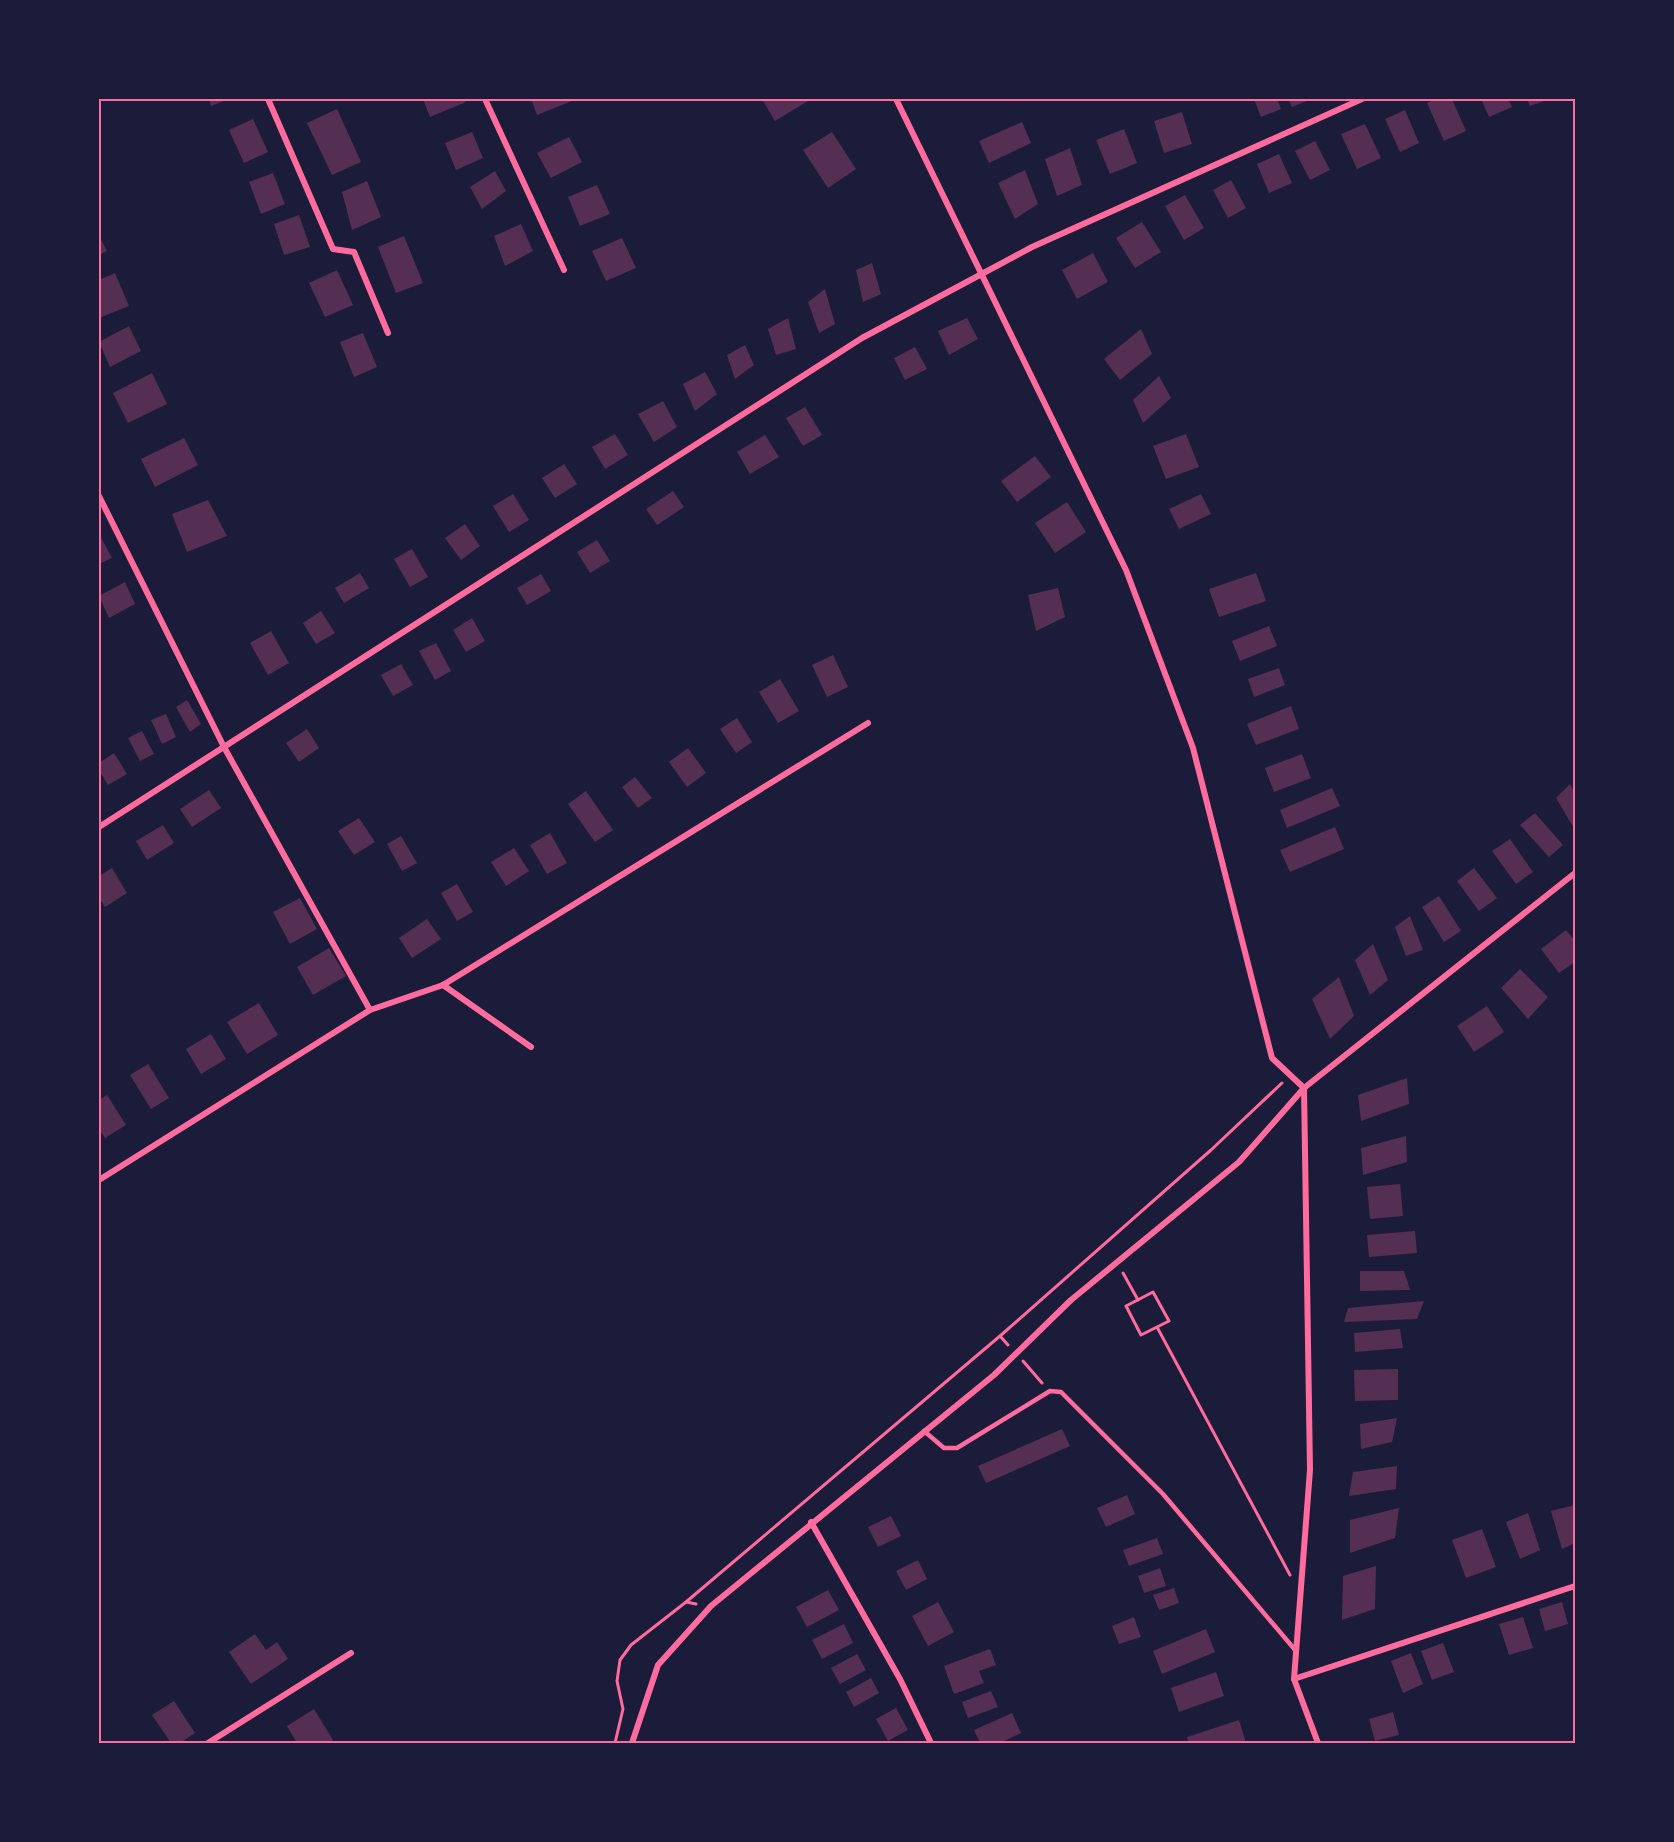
<svg xmlns="http://www.w3.org/2000/svg" width="1674" height="1842" font-family="Helvetica,sans-serif">
	<style>
		.building { fill: #542f53 }
		.lines { fill: none; stroke-linecap: round; stroke-linejoin: round }
		.path { stroke: #ff6b9d; stroke-width: 3 }
		.service { stroke: #ff6b9d; stroke-width: 4.5 }
		.minor { stroke: #ff6b9d; stroke-width: 6 }
		.neatline { fill: none; stroke: #ff6b9d; stroke-width: 2 }
	</style>
	<rect width="100%" height="100%" fill="#1b1b3a"/>
	<g class="building">
		<path d="M209,99H229L211,106Z"/>
		<path d="M423,99H464L466,102L430,117Z"/>
		<path d="M531,99H571L572,101L537,115Z"/>
		<path d="M762,99H807L808,101L775,121Z"/>
		<path d="M1254,99H1277L1281,109L1261,117Z"/>
		<path d="M1288,99H1307V101L1292,107Z"/>
		<path d="M1436,99H1452L1466,131L1444,141L1427,103Z"/>
		<path d="M1481,99H1508L1512,107L1489,117Z"/>
		<path d="M1527,99H1550L1530,106Z"/>
		<path d="M337,109L361,162L332,175L307,123Z"/>
		<path d="M1405,110L1419,143L1400,152L1385,119Z"/>
		<path d="M1182,112L1192,144L1164,153L1154,121Z"/>
		<path d="M253,119L268,152L244,163L229,130Z"/>
		<path d="M1022,122L1031,143L989,163L979,141Z"/>
		<path d="M1365,124L1381,158L1357,169L1341,134Z"/>
		<path d="M1124,129L1137,163L1110,174L1096,140Z"/>
		<path d="M472,132L483,158L456,170L445,143Z"/>
		<path d="M832,132L856,169L828,188L803,150Z"/>
		<path d="M569,137L582,162L551,178L537,153Z"/>
		<path d="M1315,141L1330,170L1310,180L1295,151Z"/>
		<path d="M1070,148L1082,185L1057,196L1045,159Z"/>
		<path d="M1279,154L1292,183L1269,193L1257,164Z"/>
		<path d="M1025,170L1038,204L1015,219L998,183Z"/>
		<path d="M495,171L506,191L482,209L470,187Z"/>
		<path d="M273,173L285,204L261,214L249,182Z"/>
		<path d="M1231,180L1246,208L1228,218L1213,190Z"/>
		<path d="M367,181L381,217L352,230L342,192Z"/>
		<path d="M597,185L610,214L580,226L568,197Z"/>
		<path d="M1185,195L1204,228L1184,240L1165,206Z"/>
		<path d="M299,215L310,247L284,255L274,224Z"/>
		<path d="M1142,222L1161,252L1135,268L1116,238Z"/>
		<path d="M521,224L533,251L505,266L494,236Z"/>
		<path d="M99,235L107,251L99,255Z"/>
		<path d="M404,236L423,283L396,293L378,247Z"/>
		<path d="M622,238L636,268L606,281L592,251Z"/>
		<path d="M1093,253L1108,282L1077,299L1062,270Z"/>
		<path d="M872,263L881,294L863,302L856,270Z"/>
		<path d="M337,270L353,305L325,317L309,283Z"/>
		<path d="M115,273L129,306L99,318V280Z"/>
		<path d="M825,289L835,324L819,333L808,302Z"/>
		<path d="M788,318L796,349L776,355L768,329Z"/>
		<path d="M967,318L978,339L949,355L938,331Z"/>
		<path d="M129,326L141,351L110,367L99,342Z"/>
		<path d="M1141,329L1152,354L1120,380L1104,359Z"/>
		<path d="M363,333L377,367L354,377L340,342Z"/>
		<path d="M745,345L754,365L735,379L727,355Z"/>
		<path d="M915,347L927,369L905,380L894,358Z"/>
		<path d="M705,372L717,394L695,411L683,384Z"/>
		<path d="M152,373L167,404L128,423L113,393Z"/>
		<path d="M1159,376L1171,398L1143,423L1133,400Z"/>
		<path d="M663,401L677,427L654,442L638,414Z"/>
		<path d="M805,407L822,435L803,446L786,418Z"/>
		<path d="M615,434L628,455L605,469L592,447Z"/>
		<path d="M1186,434L1199,467L1166,479L1153,446Z"/>
		<path d="M765,435L779,457L750,474L737,452Z"/>
		<path d="M184,438L198,465L155,487L141,459Z"/>
		<path d="M1035,456L1051,477L1017,502L1001,481Z"/>
		<path d="M564,464L577,484L555,498L542,478Z"/>
		<path d="M673,491L684,507L657,525L646,509Z"/>
		<path d="M513,494L529,520L509,532L493,506Z"/>
		<path d="M1201,494L1211,514L1179,529L1169,509Z"/>
		<path d="M208,500L227,536L187,552L172,514Z"/>
		<path d="M1067,502L1086,532L1055,553L1035,523Z"/>
		<path d="M465,524L480,546L461,560L445,538Z"/>
		<path d="M99,534L112,558L99,564Z"/>
		<path d="M597,540L610,561L590,573L577,552Z"/>
		<path d="M412,549L428,577L410,587L394,559Z"/>
		<path d="M360,573L369,588L344,603L335,588Z"/>
		<path d="M1256,573L1266,601L1219,617L1209,589Z"/>
		<path d="M541,574L551,591L527,605L517,588Z"/>
		<path d="M125,582L135,604L109,618L99,596Z"/>
		<path d="M1058,588L1065,617L1036,631L1028,595Z"/>
		<path d="M321,611L335,633L316,644L303,623Z"/>
		<path d="M472,618L485,641L466,652L453,630Z"/>
		<path d="M1269,626L1277,646L1240,661L1232,641Z"/>
		<path d="M271,631L289,663L268,675L250,643Z"/>
		<path d="M436,643L451,671L435,680L419,651Z"/>
		<path d="M833,655L848,687L827,697L812,665Z"/>
		<path d="M401,664L413,685L393,696L381,675Z"/>
		<path d="M1279,668L1285,685L1254,697L1248,679Z"/>
		<path d="M780,679L799,711L778,723L759,692Z"/>
		<path d="M187,700L201,724L190,732L176,707Z"/>
		<path d="M1291,706L1299,729L1256,745L1247,724Z"/>
		<path d="M166,714L176,737L162,744L151,720Z"/>
		<path d="M737,718L752,742L736,753L720,729Z"/>
		<path d="M307,729L319,748L299,762L286,743Z"/>
		<path d="M142,731L154,754L140,761L128,738Z"/>
		<path d="M688,748L706,773L687,787L669,762Z"/>
		<path d="M114,753L127,774L108,785L99,770V763Z"/>
		<path d="M1302,754L1311,778L1274,792L1265,768Z"/>
		<path d="M635,777L652,798L638,808L622,787Z"/>
		<path d="M1570,784L1575,793V830L1556,798Z"/>
		<path d="M1332,788L1340,806L1287,828L1280,810Z"/>
		<path d="M209,790L221,808L192,827L180,809Z"/>
		<path d="M586,791L613,830L595,842L568,804Z"/>
		<path d="M1535,813L1563,845L1549,857L1520,825Z"/>
		<path d="M359,818L375,842L354,855L338,831Z"/>
		<path d="M163,825L174,843L147,860L136,841Z"/>
		<path d="M1335,827L1344,849L1290,872L1280,850Z"/>
		<path d="M550,833L567,863L547,874L530,845Z"/>
		<path d="M401,836L417,863L402,871L387,844Z"/>
		<path d="M1510,839L1533,872L1516,884L1492,851Z"/>
		<path d="M514,848L529,871L506,886L491,862Z"/>
		<path d="M112,868L127,893L105,907L99,897V876Z"/>
		<path d="M1474,868L1497,898L1479,911L1457,881Z"/>
		<path d="M457,884L473,912L457,921L441,893Z"/>
		<path d="M1439,896L1461,931L1444,942L1422,907Z"/>
		<path d="M300,898L317,929L290,944L273,912Z"/>
		<path d="M1410,916L1423,950L1406,956L1395,927Z"/>
		<path d="M427,919L441,939L412,958L399,938Z"/>
		<path d="M1566,930L1575,941V962L1559,973L1541,949Z"/>
		<path d="M1373,944L1388,980L1370,995L1355,960Z"/>
		<path d="M329,948L346,976L313,995L297,967Z"/>
		<path d="M1520,969L1548,997L1528,1019L1501,988Z"/>
		<path d="M1339,977L1354,1016L1330,1039L1312,999Z"/>
		<path d="M259,1003L278,1035L247,1054L227,1022Z"/>
		<path d="M1487,1006L1504,1032L1474,1052L1457,1026Z"/>
		<path d="M211,1034L226,1059L201,1074L186,1049Z"/>
		<path d="M148,1064L169,1098L151,1109L130,1075Z"/>
		<path d="M1407,1078L1409,1104L1361,1121L1358,1095Z"/>
		<path d="M107,1095L126,1125L105,1138L99,1129V1100Z"/>
		<path d="M1406,1136L1407,1162L1363,1175L1361,1148Z"/>
		<path d="M1400,1184L1403,1216L1370,1219L1367,1187Z"/>
		<path d="M1415,1231L1417,1253L1369,1257L1367,1235Z"/>
		<path d="M1360,1271H1404L1410,1290L1360,1291Z"/>
		<path d="M1424,1301L1417,1319L1344,1322L1348,1308Z"/>
		<path d="M1400,1329L1403,1348L1355,1352L1354,1333Z"/>
		<path d="M1398,1369V1400L1355,1401L1354,1370Z"/>
		<path d="M1397,1418L1392,1442L1361,1449L1360,1424Z"/>
		<path d="M1062,1429L1070,1446L986,1483L978,1466Z"/>
		<path d="M1397,1466L1396,1489L1349,1496L1353,1472Z"/>
		<path d="M1127,1495L1135,1514L1106,1527L1097,1508Z"/>
		<path d="M1575,1505V1543L1562,1549L1551,1511Z"/>
		<path d="M1399,1508L1395,1538L1350,1553V1520Z"/>
		<path d="M1528,1513L1540,1550L1520,1559L1506,1522Z"/>
		<path d="M891,1516L901,1536L878,1547L868,1527Z"/>
		<path d="M1482,1529L1496,1567L1466,1578L1452,1540Z"/>
		<path d="M1157,1538L1163,1554L1129,1566L1123,1550Z"/>
		<path d="M918,1560L927,1579L906,1590L896,1571Z"/>
		<path d="M1376,1566L1375,1609L1342,1620L1343,1576Z"/>
		<path d="M1160,1568L1166,1586L1144,1593L1138,1576Z"/>
		<path d="M1174,1588L1179,1603L1159,1610L1153,1595Z"/>
		<path d="M828,1590L839,1610L807,1627L796,1607Z"/>
		<path d="M938,1602L954,1632L928,1646L912,1616Z"/>
		<path d="M1562,1602L1568,1624L1545,1631L1539,1609Z"/>
		<path d="M1134,1617L1141,1637L1119,1644L1112,1626Z"/>
		<path d="M1523,1617L1533,1648L1509,1655L1499,1624Z"/>
		<path d="M844,1624L853,1643L822,1659L812,1640Z"/>
		<path d="M1206,1629L1215,1652L1162,1674L1153,1651Z"/>
		<path d="M255,1634L266,1650L277,1642L288,1659L251,1684L229,1652Z"/>
		<path d="M1443,1643L1454,1672L1432,1680L1421,1651Z"/>
		<path d="M990,1649L996,1665L979,1671L984,1683L954,1694L944,1666Z"/>
		<path d="M1411,1653L1423,1684L1403,1693L1391,1661Z"/>
		<path d="M857,1654L866,1670L840,1684L831,1668Z"/>
		<path d="M1216,1672L1224,1696L1179,1712L1171,1688Z"/>
		<path d="M871,1678L879,1693L854,1707L846,1692Z"/>
		<path d="M991,1691L998,1707L968,1718L962,1702Z"/>
		<path d="M174,1701L195,1733L180,1743H171L152,1715Z"/>
		<path d="M896,1708L908,1730L888,1741L876,1719Z"/>
		<path d="M314,1709L333,1740L329,1743H297L287,1726Z"/>
		<path d="M1393,1712L1399,1735L1375,1741L1369,1719Z"/>
		<path d="M1012,1713L1021,1733L1000,1743H980L974,1730Z"/>
		<path d="M1239,1720L1246,1743H1188L1187,1737Z"/>
	</g>
	<g class="lines">
		<g class="path">
			<path d="M1123,1273L1138,1300"/>
			<path d="M1157,1327L1141,1335L1126,1306L1153,1292L1169,1321L1157,1327L1290,1575"/>
			<path d="M1000,1336L1211,1150L1282,1083"/>
			<path d="M1023,1361L1042,1383"/>
			<path d="M696,1604L686,1602L1000,1336L1008,1345"/>
			<path d="M615,1743L623,1709L617,1681L620,1660L631,1645L686,1602"/>
		</g>
		<path class="service" d="M924,1431L944,1448H957L1050,1391L1061,1392L1163,1494L1296,1651"/>
		<g class="minor">
			<path d="M268,99L333,249L354,252L388,333"/>
			<path d="M485,99L564,270"/>
			<path d="M896,99L1126,570L1193,748L1272,1058L1304,1088L1310,1470L1294,1679L1318,1743"/>
			<path d="M99,496L224,747L370,1010"/>
			<path d="M99,827L862,338L1032,247L1362,99"/>
			<path d="M443,985L531,1047"/>
			<path d="M99,1180L370,1010L443,985L868,723"/>
			<path d="M811,1522L900,1679L931,1743"/>
			<path d="M1294,1679L1575,1586"/>
			<path d="M208,1743L351,1653"/>
			<path d="M632,1743L658,1665L711,1606L994,1375L1071,1300L1239,1162L1304,1088L1575,873"/>
		</g>
	</g>
	<rect width="1674" height="1842" fill="none" stroke="#1b1b3a" stroke-width="201"/>
	<rect x="100" y="100" width="1474" height="1642" class="neatline"/>
</svg>
